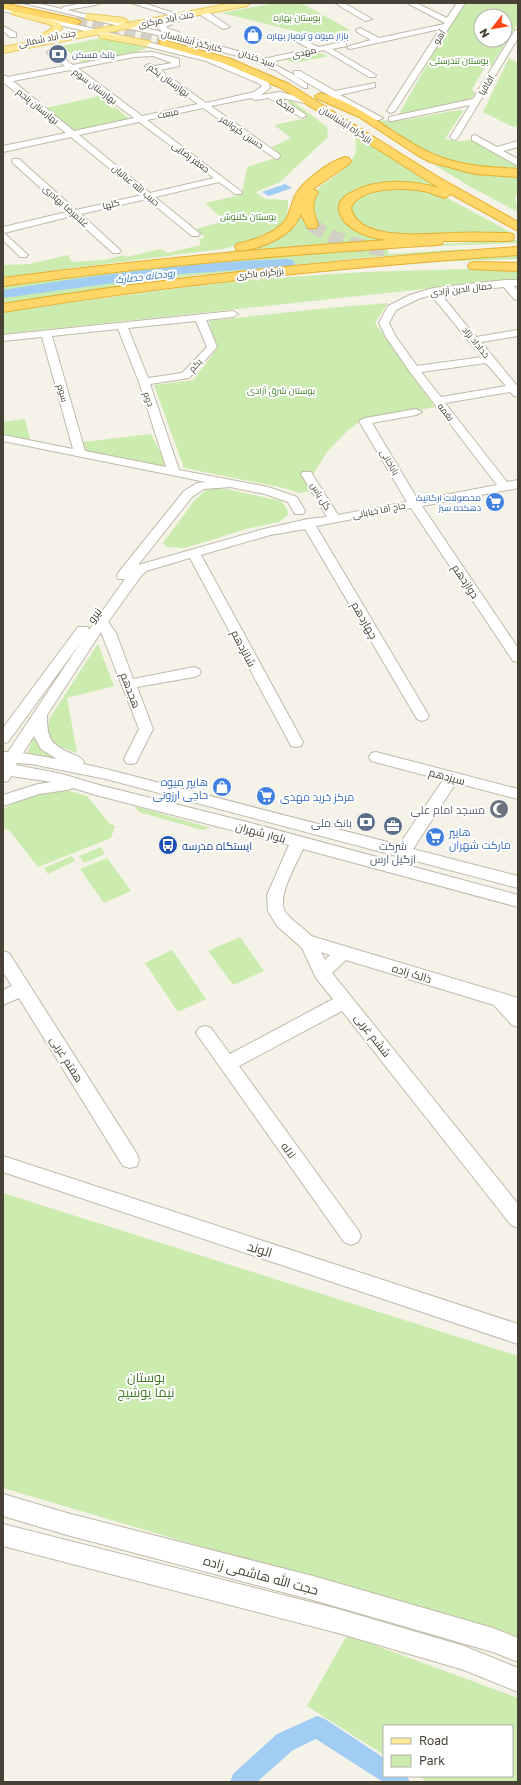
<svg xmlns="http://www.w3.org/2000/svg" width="521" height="1785" font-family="'Golos Text',Cairo,sans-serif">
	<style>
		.green { fill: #cbebaf; fill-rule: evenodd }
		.water { fill: #a1ccf4 }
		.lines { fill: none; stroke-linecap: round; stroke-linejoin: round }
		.canal { fill: #a1ccf4; fill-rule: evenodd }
		.river { fill: #a1ccf4; fill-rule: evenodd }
		.highway-tunnel-far1 { stroke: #d2cfc4; stroke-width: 11; stroke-dasharray: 11 5.5; stroke-linecap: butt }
		.highway-tunnel { stroke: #d2cfc4; stroke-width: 14; stroke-dasharray: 14 7; stroke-linecap: butt }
		.minor-casing { stroke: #c1baaa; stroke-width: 2 }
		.major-casing { stroke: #eaca61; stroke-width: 2 }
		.highway-casing { stroke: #e5af31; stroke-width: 2 }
		.minor { fill: #fff; fill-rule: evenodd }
		.major { fill: #ffe996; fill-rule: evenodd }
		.highway { fill: #ffd768; fill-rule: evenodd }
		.labels { text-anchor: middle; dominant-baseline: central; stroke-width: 4; stroke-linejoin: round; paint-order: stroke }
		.far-park-label { font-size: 9px; fill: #417d26; stroke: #fff }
		.far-street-label { font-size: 9px; fill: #484236; stroke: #fff }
		.far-shop-label { font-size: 9px; fill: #366cbe; stroke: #fff; text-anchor: start }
		.far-service-label { font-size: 9px; fill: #4e5e75; stroke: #fff; text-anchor: start }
		.far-water-label { font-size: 10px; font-style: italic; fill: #2973ba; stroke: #fff }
		.street-label { font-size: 11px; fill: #484236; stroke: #fff }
		.shop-label { font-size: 11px; fill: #366cbe; stroke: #fff; text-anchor: start }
		.worship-label { font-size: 11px; fill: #5b616d; stroke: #fff; text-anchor: end }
		.service-label { font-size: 11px; fill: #4e5e75; stroke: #fff; text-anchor: end }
		.transit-label { font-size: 11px; fill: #164399; stroke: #fff; text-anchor: start }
		.near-street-label { font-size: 13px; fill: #484236; stroke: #fff }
		.near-park-label { font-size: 13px; fill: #417d26; stroke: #fff }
	</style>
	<rect width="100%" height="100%" fill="#f5f2e8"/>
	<g class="green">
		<path d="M275,3H301L350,30L318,37L222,13Z"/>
		<path d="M466,3H518V23L491,66L485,67L472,89L476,95L465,101L403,115L399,114L445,33ZM481,16H505V40H481Z"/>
		<path d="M107,37L149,47L132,54L83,63L61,46Z"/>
		<path d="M315,52L329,56L294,63L285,59Z"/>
		<path d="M509,58L518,63V126L513,127L483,112Z"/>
		<path d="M100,96L130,119L74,132L46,108Z"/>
		<path d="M279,97L291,100L327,127L328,137L280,182L256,192L265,199L288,200C288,206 288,214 285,219C276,234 238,245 222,249L3,277V265L30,264L68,255L72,262L105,260L124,255L127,257L161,249L167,253L201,245L199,239L205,238L196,229L225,221L205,203L237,196L243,189L247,167L282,156L272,147L291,138L274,125L307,118Z"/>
		<path d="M458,110L463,111L445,139L459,141L471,140L518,167V172L494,171L434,158L374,121L404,120Z"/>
		<path d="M354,135L456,197L450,194L402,184L348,197L352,225L408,239L216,254L241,249L272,238L314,186C307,202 297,211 308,227L318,225L311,212L316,191C332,174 365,165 354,135Z"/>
		<path d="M414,152L432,160L518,174V192L515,198L518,212L469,186Z"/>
		<path d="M411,187L449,199L510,232L428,237L398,236L359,226L348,204L373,190Z"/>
		<path d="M518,240V243L387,248L389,254L464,249V251L371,257L198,275L3,303V286C174,262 346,248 518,240Z"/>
		<path d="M518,253V259L428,262Z"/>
		<path d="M466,269L518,271V279L3,334V312L27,308L242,280L365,272Z"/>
		<path d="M388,303L375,323L435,407L362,420L347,431L327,452L313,475L311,491L299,493L284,488L184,468L154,385L193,380L216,350L209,321L317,309Z"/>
		<path d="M25,419L30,440L3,434V422Z"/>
		<path d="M151,434L168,468L84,452L83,442Z"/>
		<path d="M217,487L281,501L287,509L288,515L279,522L246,529L198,544L184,548L167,547L163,543L194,501L208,488Z"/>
		<path d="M98,644L114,686L67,698L77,753L49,742V719Z"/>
		<path d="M36,731L70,762L27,754Z"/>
		<path d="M66,790L87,796L110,824L115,826L111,838L38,867L10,831L3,828V809L32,794Z"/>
		<path d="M134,806L211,828L202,830L139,812Z"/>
		<path d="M101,847L105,854L84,863L79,856Z"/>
		<path d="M72,856L75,861L48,874L44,868Z"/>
		<path d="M107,858L131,891L104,903L80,869Z"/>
		<path d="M240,937L264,971L233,985L208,951Z"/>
		<path d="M172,950L206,999L178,1012L145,963Z"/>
		<path d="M3,1193L518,1356V1640L3,1488Z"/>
		<path d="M347,1635L518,1698V1782H428L418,1776H512V1726H384V1755L307,1706Z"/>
	</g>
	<path class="water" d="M285,184L292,188L269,196L262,192Z"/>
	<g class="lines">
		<path class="canal" d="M317,1716L325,1719L384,1758V1776H407L410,1782H383L316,1739L293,1750L257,1782H230L233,1774L277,1734Z"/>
		<path class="river" d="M288,259L293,260L295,263L293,266L181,274L3,298V290C98,275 192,262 288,259Z"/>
		<path class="highway-tunnel-far1" d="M76,22L164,43"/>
		<path class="highway-tunnel" d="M312,225C335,242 362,247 390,250"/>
		<defs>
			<g id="minor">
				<path d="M23,3H36L62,9L63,7L83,3H100L96,5L67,10L162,32L158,27L162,21L181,14L185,16L184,18L166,27L169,29L179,32V35L234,50L263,59L310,49L290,38V34H293L318,47L343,42H346V46L332,49L376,75L375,77H369L324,50L270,62L294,75L307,84V88H304L275,70L245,58L182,41Z"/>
				<path d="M131,3H143L177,14L173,16Z"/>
				<path d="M335,3H344L372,19L365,21Z"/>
				<path d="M407,3H416L447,18L457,3H465L395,111L391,113L387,111L440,29L350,49L346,47L371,40L357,32L356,30L360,28L379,38L444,24L445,23Z"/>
				<path d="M3,7L222,60L223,62L264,79L269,83L270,88L261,95L280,92L312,100L313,102L309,104L278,97L305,114L306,116L302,118L269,98L255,100L251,98L211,106L279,154L280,156L279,158L276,159L203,108L147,120L242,192L241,194H235L219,182L155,197L198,232L200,234L198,236H192L147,199L81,214L119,249L121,251L119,253H113L72,216L4,233L28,255L26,257H20L3,240V227L67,212L13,163L12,161L13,159H19L76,210L142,195L71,137L3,152V146L66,133L3,82V75L8,77L65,66L48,54L47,52L51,50L73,65L134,53L153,52L179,59V66L160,70L206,103L254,92L262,86L258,83L206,61L3,11ZM153,56L172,63L155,66L149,64L145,66L146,68L198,104L142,116L78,68L134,57ZM70,70L134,118L74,131L13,81ZM139,122L214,178L150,193L79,135Z"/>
				<path d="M199,10H205L230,27L223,29L199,14Z"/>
				<path d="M3,26L16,33V37H10L3,31Z"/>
				<path d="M515,30H518V38L457,139L454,140L450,137L470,105L392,121H389V117L473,99Z"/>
				<path d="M294,71H300L335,91L375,83V87L340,95L383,118L379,120H376L356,111L294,75Z"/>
				<path d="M475,135L497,147L518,141V147L503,151L518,159V166L472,140V136Z"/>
				<path d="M505,280H518V286H514L518,291V300L514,299L504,287L440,293L476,337L518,330V336L481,342L518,387V397L514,396L510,392L445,403L507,482L518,480V488L422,506L518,648V662L513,661L411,508L316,526L429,716L427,719L422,721L417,719L305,529L270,535L201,555L303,742L301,746L296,747L291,746L289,742L190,558L146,571L141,576L108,622L116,633L133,679L194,667L199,669L201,672L199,675L194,677L137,687L153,729L136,763L131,764L126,763L124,759L139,729L101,632L47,715C47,739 50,744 72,754C77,756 81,757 84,762L83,764L106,769L399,845L443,780L371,761L369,757L371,753L376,752L518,789V799L456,783L413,849L518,876V888L106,779L31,764L17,763L16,765L62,774L99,785L247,822L518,895V907L303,849C297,863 275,899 286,913C293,922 304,928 311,936L518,998V1027L512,1025L494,1005L346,960L332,973L518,1204V1228L511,1225L342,1011L239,1066L358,1230L361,1236L358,1242L351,1245L344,1242L196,1033L199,1028L205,1026L211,1028L230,1054L333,999L316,978L302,948L277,926L268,911L267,895L289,845L96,795L73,788L67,790L39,794L3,806V795L38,784L52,782L11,776L8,781L3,782V752H8L81,642L8,742L3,743V728L78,627H88L89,630L125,579H118L117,576L118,573L184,491L197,483L206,482L3,441V435L73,449L42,337L3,341V335L233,311L238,314L233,317L206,320L217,347L189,378L150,384L179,470L268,487L297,497L305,511L303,514H295L288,502L265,494L230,487L204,489L192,497L138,565L264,529L308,519L327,517L301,474L303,472H311L338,515L407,502L359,421L365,418L416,409L422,412L416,415L372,423L418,500L497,485L410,372L386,337L379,323L388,306L410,295L433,288ZM431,295L482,357L417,366L396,337L389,323L396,310L418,299ZM196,321L207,347L182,373L148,378L128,328ZM118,329L139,382L166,467L85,451L52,336ZM486,363L506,386L441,397L421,372ZM34,736L41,749L57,759L23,753ZM321,952L330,955L325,960Z"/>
				<path d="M3,951L9,953L137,1154L139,1160L137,1166L130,1168L123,1166L19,998L3,1005V990L12,986L3,972Z"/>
				<path d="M3,1156L518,1324V1344L3,1172Z"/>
				<path d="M3,1494L67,1513L313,1576L493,1628L518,1638V1662L493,1652L313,1600L67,1535L3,1516Z"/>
				<path d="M3,1524L338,1609L464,1646L518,1668V1692L464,1670L338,1633L3,1546Z"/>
			</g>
			<g id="major">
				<path d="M233,3H251L247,6L104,33L149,41L151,43L146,46L101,38L99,36L104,33L3,53V47L40,40L38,38L40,36L52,28V26L48,24L12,14L11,12L15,9L60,23L62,29L49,38Z"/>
				<path d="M89,14L124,18L128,21L124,24L86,19L85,17L86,15Z"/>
			</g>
			<g id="highway">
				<path d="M3,3L76,19L81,22L76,25L3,9Z"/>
				<path d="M164,40L231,59L289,84L438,177L518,222V231L451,194L445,198C438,196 431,193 424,191C405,188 359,186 351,208C358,243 430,233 456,233C473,232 491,233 508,233L513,234L514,237L513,240L508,241H443L442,244L437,245C292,254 147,266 3,286V278C131,261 259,249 387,240C378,239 369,237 361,233C344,226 327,206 350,193C377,178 410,180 439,188L281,88L223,63L160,45L159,43L160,41Z"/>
				<path d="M320,93C360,103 390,133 426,151C455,166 487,167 518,169V177L475,174L430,162L417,155L359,117L316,98L315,96Z"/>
				<path d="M345,157L349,158L351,161L349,164L313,189L318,192C311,203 313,213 318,225L316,228H308L301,214C298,220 295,225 290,230C281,239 251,253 237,250L235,247L237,244C253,240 272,235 284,222C290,214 291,205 295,196C301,182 330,161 345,157Z"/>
				<path d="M518,247V255C345,267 174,284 3,312V304C174,276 345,259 518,247Z"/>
				<path d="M475,262L518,263V271L470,269L468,266L470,263Z"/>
			</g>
		</defs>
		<use href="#minor" class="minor-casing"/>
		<use href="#major" class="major-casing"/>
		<use href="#highway" class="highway-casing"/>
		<use href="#minor" class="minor"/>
		<use href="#major" class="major"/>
		<use href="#highway" class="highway"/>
	</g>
	<defs>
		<symbol id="shop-disc" viewBox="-11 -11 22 22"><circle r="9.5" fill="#3f7fe0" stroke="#fff"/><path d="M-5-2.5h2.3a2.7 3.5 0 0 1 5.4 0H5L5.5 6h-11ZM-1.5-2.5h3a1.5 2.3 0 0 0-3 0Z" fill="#fff"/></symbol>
		<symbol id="bank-disc" viewBox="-11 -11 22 22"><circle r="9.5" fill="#5c6f8a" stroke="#fff"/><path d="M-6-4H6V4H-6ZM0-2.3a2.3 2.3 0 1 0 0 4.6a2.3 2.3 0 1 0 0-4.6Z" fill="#fff"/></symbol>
		<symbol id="supermarket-disc" viewBox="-11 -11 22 22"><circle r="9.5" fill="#3f7fe0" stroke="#fff"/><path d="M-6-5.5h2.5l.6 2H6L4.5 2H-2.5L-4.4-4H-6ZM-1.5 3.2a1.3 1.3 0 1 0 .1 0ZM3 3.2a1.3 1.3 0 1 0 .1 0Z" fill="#fff"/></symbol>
		<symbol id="mosque-disc" viewBox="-11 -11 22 22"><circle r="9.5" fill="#6b7280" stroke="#fff"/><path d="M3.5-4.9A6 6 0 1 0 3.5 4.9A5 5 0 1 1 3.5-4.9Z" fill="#fff"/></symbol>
		<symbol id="office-disc" viewBox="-11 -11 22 22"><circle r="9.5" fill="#5c6f8a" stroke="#fff"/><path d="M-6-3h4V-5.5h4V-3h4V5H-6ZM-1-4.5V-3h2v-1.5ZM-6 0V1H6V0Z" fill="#fff"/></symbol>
		<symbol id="bus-disc" viewBox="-11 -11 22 22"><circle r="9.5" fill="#1a4fb4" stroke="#fff"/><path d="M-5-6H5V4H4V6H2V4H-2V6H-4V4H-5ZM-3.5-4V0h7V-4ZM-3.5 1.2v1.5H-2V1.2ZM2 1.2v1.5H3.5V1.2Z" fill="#fff"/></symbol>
	</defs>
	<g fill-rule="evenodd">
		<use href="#shop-disc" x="242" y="24" width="22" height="22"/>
		<use href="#bank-disc" x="47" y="43" width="22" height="22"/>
		<use href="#supermarket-disc" x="484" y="491" width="22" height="22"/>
		<use href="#shop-disc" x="211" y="776" width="22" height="22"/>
		<use href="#supermarket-disc" x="255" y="785" width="22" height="22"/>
		<use href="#mosque-disc" x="488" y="798" width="22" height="22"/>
		<use href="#bank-disc" x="355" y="811" width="22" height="22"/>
		<use href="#office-disc" x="382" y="815" width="22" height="22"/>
		<use href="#supermarket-disc" x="424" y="826" width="22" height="22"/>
		<use href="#bus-disc" x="157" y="834" width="22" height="22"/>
	</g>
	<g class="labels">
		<g class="far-park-label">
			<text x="297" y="17">بوستان بهاره</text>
			<text x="459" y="60">بوستان تندرستی</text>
			<text x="248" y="216">بوستان گلنوش</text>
			<text x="281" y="390">بوستان شرق آزادی</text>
		</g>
		<g class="far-street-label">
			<text transform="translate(166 19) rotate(-11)">جنت آباد مرکزی</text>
			<text transform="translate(439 37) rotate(-57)">آهو</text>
			<text transform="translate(47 38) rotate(-11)">جنت آباد شمالی</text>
			<text transform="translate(192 41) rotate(15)">کنارگذر آبشناسان</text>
			<text transform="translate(304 52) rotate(-12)">مهدی</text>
			<text transform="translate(257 58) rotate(19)">سید خندان</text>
			<text transform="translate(169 80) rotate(36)">بهارستان یکم</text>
			<text transform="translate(486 85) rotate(-59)">اقاقیا</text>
			<text transform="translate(95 86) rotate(37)">بهارستان سوم</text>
			<text transform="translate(286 105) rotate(33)">میخک</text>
			<text transform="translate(38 106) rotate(39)">بهارستان پنجم</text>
			<text transform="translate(168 113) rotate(-12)">مبعث</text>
			<text transform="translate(346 124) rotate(32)">بزرگراه آبشناسان</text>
			<text transform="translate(242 132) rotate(35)">حسین کیوانفر</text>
			<text transform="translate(191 157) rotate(37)">جعفر رضایی</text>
			<text transform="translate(136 185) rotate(40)">حبیب الله عبائیان</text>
			<text transform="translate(111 204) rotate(-13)">گلها</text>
			<text transform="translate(66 206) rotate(42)">غلامرضا بهادری</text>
			<text transform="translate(260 273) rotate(-6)">بزرگراه باکری</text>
			<text transform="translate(461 289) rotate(-7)">جمال الدین آزادی</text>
			<text transform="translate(476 342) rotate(51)">خداداد نژاد</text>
			<text transform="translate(195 365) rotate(-48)">یکم</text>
			<text transform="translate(63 393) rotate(74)">سوم</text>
			<text transform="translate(149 399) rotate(71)">دوم</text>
			<text transform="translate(446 412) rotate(53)">نغمه</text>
			<text transform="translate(390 462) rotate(59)">باباخانی</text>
			<text transform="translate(321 496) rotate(59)">گل یاس</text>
			<text transform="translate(379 510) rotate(-11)">حاج آقا خیابانی</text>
		</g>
		<g class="far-shop-label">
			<text x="267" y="35">بازار میوه و تره‌بار بهاره</text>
			<text x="481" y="497" text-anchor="end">محصولات ارگانیک<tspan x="481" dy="10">دهکده سبز</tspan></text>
		</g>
		<g class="far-service-label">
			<text x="72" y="54">بانک مسکن</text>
		</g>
		<g class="far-water-label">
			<text transform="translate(145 276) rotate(-7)">رودخانه حصارک</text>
		</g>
		<g class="street-label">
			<text transform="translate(466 581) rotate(56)">دوازدهم</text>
			<text transform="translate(94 615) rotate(-53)">نیرو</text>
			<text transform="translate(365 620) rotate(60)">چهاردهم</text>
			<text transform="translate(244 648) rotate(62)">شانزدهم</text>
			<text transform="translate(131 690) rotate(69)">هجدهم</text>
			<text transform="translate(447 776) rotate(15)">سیزدهم</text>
			<text transform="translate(261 832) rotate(15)">بلوار شهران</text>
			<text transform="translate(412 973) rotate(17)">ذالک زاده</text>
			<text transform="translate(373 1035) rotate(52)">ششم غربی</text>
			<text transform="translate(67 1059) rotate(58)">هفتم غربی</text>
			<text transform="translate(289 1150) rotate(54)">لاله</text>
		</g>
		<g class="shop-label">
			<text x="208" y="781" text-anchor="end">هایپر میوه<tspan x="208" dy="13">حاجی ارزونی</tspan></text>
			<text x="280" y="796">مرکز خرید مهدی</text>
			<text x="449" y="831">هایپر<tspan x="449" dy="13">مارکت شهران</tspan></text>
		</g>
		<g class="worship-label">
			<text x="485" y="809">مسجد امام علی</text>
		</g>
		<g class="service-label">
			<text x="352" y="822">بانک ملی</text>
			<text x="393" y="845" text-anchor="middle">شرکت<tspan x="393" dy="13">ازگیل ارس</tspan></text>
		</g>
		<g class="transit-label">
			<text x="182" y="845">ایستگاه مدرسه</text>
		</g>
		<g class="near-street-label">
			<text transform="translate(260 1249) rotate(18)">الوند</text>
			<text transform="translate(261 1575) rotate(15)">حجت الله هاشمی زاده</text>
		</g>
		<g class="near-park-label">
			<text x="146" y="1377">بوستان<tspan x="146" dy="15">نیما یوشیج</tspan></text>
		</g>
	</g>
	<rect width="521" height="1785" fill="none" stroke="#484236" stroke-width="8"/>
	<rect x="383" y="1725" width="130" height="52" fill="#ffffff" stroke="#b6b3af"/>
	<rect x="391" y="1738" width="20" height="6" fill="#ffe996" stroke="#b6b3af"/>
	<text x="419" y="1745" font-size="12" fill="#484236">Road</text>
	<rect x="391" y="1755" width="20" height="12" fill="#cbebaf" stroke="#b6b3af"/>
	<text x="419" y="1765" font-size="12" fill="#484236">Park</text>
	<g transform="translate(493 28) rotate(239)"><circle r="19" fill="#ffffff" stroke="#b6b3af"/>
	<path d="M0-3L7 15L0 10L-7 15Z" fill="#ff4814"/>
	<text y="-6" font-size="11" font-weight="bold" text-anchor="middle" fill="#484236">N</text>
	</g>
</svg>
